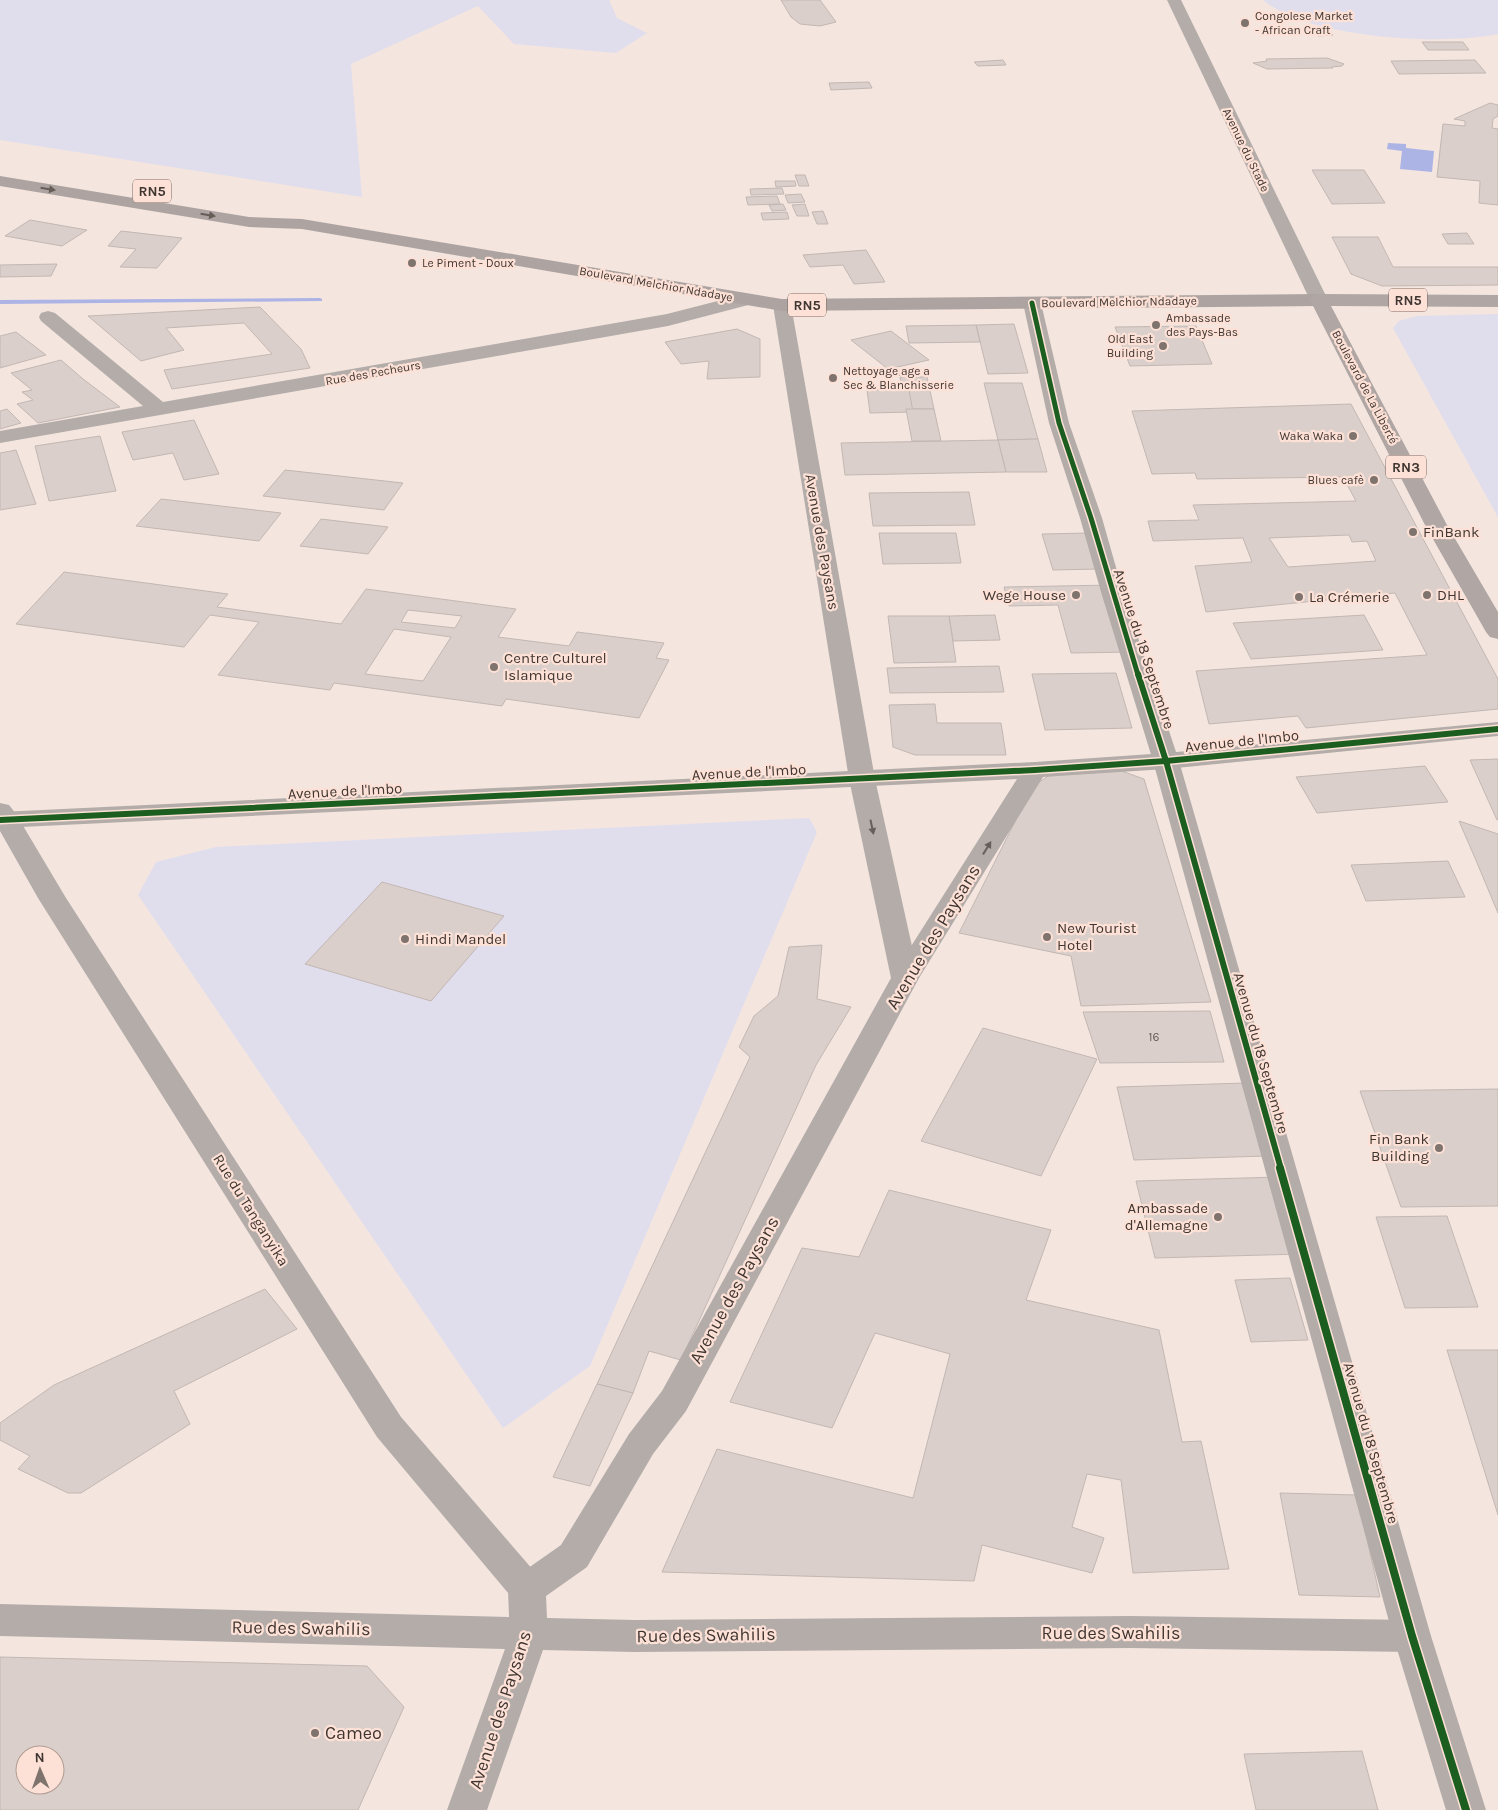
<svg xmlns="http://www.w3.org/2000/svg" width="1498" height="1810" font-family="Karla,sans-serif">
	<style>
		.green { fill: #e0deed }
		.water { fill: #acb3e5 }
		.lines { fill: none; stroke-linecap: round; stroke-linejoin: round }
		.stream { fill: #acb3e5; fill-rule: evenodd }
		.building { fill: #dacfca; stroke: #c3b7b3; fill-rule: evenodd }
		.minor { fill: #b3aca9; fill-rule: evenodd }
		.tertiary { fill: #b3aca9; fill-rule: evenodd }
		.primary { fill: #ada4a1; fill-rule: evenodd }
		.trunk { fill: #b0a6a3; fill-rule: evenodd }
		.cycleway-far2-casing { stroke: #fde1d6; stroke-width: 8 }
		.cycleway-far1-casing { stroke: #fde1d6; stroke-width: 9 }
		.cycleway-casing { stroke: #fde1d6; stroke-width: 11 }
		.cycleway-far2 { stroke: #1b5e20; stroke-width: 5 }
		.cycleway-far1 { stroke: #1b5e20; stroke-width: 6 }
		.cycleway { stroke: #1b5e20; stroke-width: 8 }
		.oneway { fill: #665c58 }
		.oneway2 { fill: #685f5b }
		.poi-dot { fill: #7f736e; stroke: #fde1d6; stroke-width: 2 }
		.labels { text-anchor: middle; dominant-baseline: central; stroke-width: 4.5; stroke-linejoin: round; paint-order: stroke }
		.far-poi-label { font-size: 12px; fill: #403631; stroke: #fde1d6; text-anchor: start }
		.far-street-label { font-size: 12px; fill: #403631; stroke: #fde1d6 }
		.number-label { font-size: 12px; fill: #675d58 }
		.shield { fill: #fde1d6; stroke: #796962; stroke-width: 1 }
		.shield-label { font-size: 14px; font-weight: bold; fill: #403631 }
		.poi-label { font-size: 15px; fill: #403631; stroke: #fde1d6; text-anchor: start }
		.street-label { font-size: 15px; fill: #403631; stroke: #fde1d6 }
		.near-street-label { font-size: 18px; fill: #403631; stroke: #fde1d6 }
		.near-poi-label { font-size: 18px; fill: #403631; stroke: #fde1d6; text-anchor: start }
	</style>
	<rect width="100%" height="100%" fill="#f4e5df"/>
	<g class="green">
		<path d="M0,0H609L617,18L647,33L616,53L514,44L478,6L351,64L362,197L0,140Z"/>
		<path d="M1263,0H1498V34C1441,46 1309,38 1263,0Z"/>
		<path d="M1498,314V517L1393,328L1399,321L1417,316Z"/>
		<path d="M809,818L817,832L590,1366L503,1428L138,895L156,862L216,847Z"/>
	</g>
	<path class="water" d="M1388,143L1406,144V148L1434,151L1432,172L1400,169L1402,151L1387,149Z"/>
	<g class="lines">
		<path class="stream" d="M320,298L322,299V301L0,304V300Z"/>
	</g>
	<g class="building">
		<path d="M781,0H820L836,22L820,26L800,24L791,17Z"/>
		<path d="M1324,29L1333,35L1318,36L1311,30Z"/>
		<path d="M1422,42H1463L1469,50H1428Z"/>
		<path d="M1327,58L1344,64L1342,66L1332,67L1333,68L1267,69L1253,63L1267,61L1266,59Z"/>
		<path d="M1003,60L1006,65L978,66L974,62Z"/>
		<path d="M1475,60L1486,73L1399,74L1391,61Z"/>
		<path d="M869,82L872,88L831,90L829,83Z"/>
		<path d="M1490,103L1498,105V116L1493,119L1492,128L1498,129V205L1479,203L1480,181L1437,177L1443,124L1465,126V121L1454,119Z"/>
		<path d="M1312,170H1364L1385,203L1332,204Z"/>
		<path d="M795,175H805L809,186H799Z"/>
		<path d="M775,181H795L796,186L776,187Z"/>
		<path d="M782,188L784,194L751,195L750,189Z"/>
		<path d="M801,194L805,202L788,203L785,195Z"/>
		<path d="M777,196L780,204L748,205L746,197Z"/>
		<path d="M783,204L786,210L772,211L769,205Z"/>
		<path d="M805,204L809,216H797L792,205Z"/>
		<path d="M823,211L828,224H817L812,212Z"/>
		<path d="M787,212L789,219L763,220L761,213Z"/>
		<path d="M30,220L87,230L62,246L5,236Z"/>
		<path d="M121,231L182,238L157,268L120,267L136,249L108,246Z"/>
		<path d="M1467,233L1474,244H1448L1442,234Z"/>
		<path d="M1332,237H1378L1393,267H1498V285L1382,286L1351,274Z"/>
		<path d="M866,250L885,282L854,284L843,265L810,267L803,255Z"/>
		<path d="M57,264L51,276L0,277V265Z"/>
		<path d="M260,307L301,349L310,368L172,389L164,370L272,354L244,323L166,328L184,350L141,361L88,316Z"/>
		<path d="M1014,324L1028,373L988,374L976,325Z"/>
		<path d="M976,325L980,342L909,343L906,326Z"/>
		<path d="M1196,326L1212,364L1130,366L1115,327Z"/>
		<path d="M737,329L760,339V377L707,379L709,361L681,364L665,342Z"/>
		<path d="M891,331L929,360L888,369L851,340Z"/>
		<path d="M16,332L46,355L0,368V336Z"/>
		<path d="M61,360L83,379L120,407L38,423L17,404L33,400L22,392L32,390L11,373Z"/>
		<path d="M880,370H910L912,375L881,376Z"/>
		<path d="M900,377H927L934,409H906Z"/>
		<path d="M984,383H1022L1038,439L998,440Z"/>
		<path d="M867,390H909L913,412L870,413Z"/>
		<path d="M1351,404L1498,679V709L1306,728L1298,716L1209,724L1196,671L1427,655L1395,593L1206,612L1195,566L1252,562L1243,538L1153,541L1148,521L1199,520L1193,505L1356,501L1343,477L1197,479L1195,473L1152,474L1132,411ZM1349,535L1352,542L1367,541L1376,561L1288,567L1269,538Z"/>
		<path d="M7,409L21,423L0,429V411Z"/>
		<path d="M906,409H934L941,441H912Z"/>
		<path d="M194,420L219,474L184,480L173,453L133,460L122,432Z"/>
		<path d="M100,436L116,491L49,501L35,446Z"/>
		<path d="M1038,439L1047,472H1006L998,440Z"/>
		<path d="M998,440L1006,472L845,475L841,443Z"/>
		<path d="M16,450L36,504L0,510V453Z"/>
		<path d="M285,470L403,483L384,510L263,496Z"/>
		<path d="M969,492L975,525L873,526L869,493Z"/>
		<path d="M161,499L281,513L259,541L136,526Z"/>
		<path d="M321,519L388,527L368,554L300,546Z"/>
		<path d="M879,533H956L961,563L883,564Z"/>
		<path d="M1088,533L1100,569L1053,570L1042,534Z"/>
		<path d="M64,572L228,594L217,607L341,624L366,589L516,609L498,637L569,646L577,632L664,643L656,658L669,660L639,718L506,699L502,706L334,683L330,690L218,675L259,622L210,615L184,647L16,624ZM408,610L462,616L455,628L401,622ZM394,629L451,637L423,681L365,674Z"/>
		<path d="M1113,585L1133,652L1071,653L1058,605L1009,606L1004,587Z"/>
		<path d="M995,615L1000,640L953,641L949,616Z"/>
		<path d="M1364,615L1383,650L1251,659L1233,623Z"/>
		<path d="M888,616H949L956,662L894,663Z"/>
		<path d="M999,666L1004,692L890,693L887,668Z"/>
		<path d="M1116,673L1132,728L1045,730L1032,674Z"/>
		<path d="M935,704L937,723H1001L1006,755H915L893,747L889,705Z"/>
		<path d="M1498,759V820H1497L1470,760Z"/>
		<path d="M1064,766L1113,768L1144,779L1211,1002L1081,1006L1071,956L959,933L1033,786Z"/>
		<path d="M1425,766L1448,802L1317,813L1296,777Z"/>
		<path d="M1459,821L1498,834V913L1475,858Z"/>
		<path d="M1448,861L1465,897L1366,901L1351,865Z"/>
		<path d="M382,882L504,916L431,1001L305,964Z"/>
		<path d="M822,945L817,999L851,1007L816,1065L681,1360L649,1351L633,1393L597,1384L750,1057L739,1047L754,1016L778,996L789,947Z"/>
		<path d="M1210,1011L1224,1062L1100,1063L1083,1012Z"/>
		<path d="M983,1028L1097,1059L1041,1176L921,1141Z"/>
		<path d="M1245,1083L1267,1156L1134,1160L1117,1087Z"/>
		<path d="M1498,1089V1206L1401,1207L1360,1091Z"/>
		<path d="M1279,1177L1302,1254L1155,1258L1136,1181Z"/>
		<path d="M889,1190L1051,1230L1026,1300L1159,1330L1182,1442L1201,1441L1229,1569L1133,1573L1121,1480L1087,1474L1072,1527L1104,1538L1092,1573L982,1545L974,1581L662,1572L717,1449L913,1498L950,1354L875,1333L832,1428L730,1402L802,1248L859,1257Z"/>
		<path d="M1447,1216L1478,1307L1405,1308L1376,1217Z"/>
		<path d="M1290,1278L1308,1340L1251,1342L1235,1280Z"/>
		<path d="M265,1289L297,1329L174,1391L190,1424L81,1493H68L18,1469L30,1456L0,1440V1423L54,1385Z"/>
		<path d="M1447,1350H1498V1515Z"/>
		<path d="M597,1384L633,1393L590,1486L553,1477Z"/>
		<path d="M1280,1493L1357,1495L1380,1597L1299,1595Z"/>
		<path d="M0,1657L367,1666L404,1707L358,1810H0ZM25,1755H55V1785H25Z"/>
		<path d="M1362,1751L1378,1810H1256L1244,1754Z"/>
	</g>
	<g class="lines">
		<g class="minor">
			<path d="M745,294L752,296L754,300L752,304L668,326L0,443V431L143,406L41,321L39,317L41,313L48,311L55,313L163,402L667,314Z"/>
			<path d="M1032,297L1039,299L1041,303L1069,423L1102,518L1123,592L1179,761L1431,1636L1486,1810H1446L1393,1636L1153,761L1101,592L1080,518L1049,423L1023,303L1025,299Z"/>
			<path d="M782,299L789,301L791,305L875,779L919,978L915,984L905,987L895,984L891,978L849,779L773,305L775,301Z"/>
			<path d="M0,803L9,805L16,814L66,898L401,1417L540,1578L546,1589L540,1600L527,1605L514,1600L377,1437L38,898L0,831Z"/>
		</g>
		<g class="tertiary">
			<path d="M1167,0H1181L1328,300L1326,304L1319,306L1312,304L1310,300Z"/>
			<path d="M1498,722V736L1166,769L1043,777L919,978L686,1411L653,1454L587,1567L546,1596L547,1618L635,1620L1130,1616L1412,1620L1425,1624L1431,1636L1425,1648L1412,1652L1130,1648L635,1652L543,1650L487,1810H447L505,1649L0,1636V1604L509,1617L508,1589L514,1578L561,1545L629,1434L662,1391L891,978L1017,779L0,828V812L1035,762L1166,753Z"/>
		</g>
		<path class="primary" d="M0,176L249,217L302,219L782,299L1319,294L1326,296L1328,300L1326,304L1319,306L782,311L302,229L249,227L0,186Z"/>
		<path class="trunk" d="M1319,294L1498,295V307L1331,306L1447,525L1498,612V639L1490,637L1486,632L1425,525L1310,300L1312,296Z"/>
		<defs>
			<path id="cycleway-far2" d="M1032,303L1059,423L1091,518L1138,675"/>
			<g id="cycleway-far1">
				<path d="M1138,674L1166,761L1281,1169"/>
				<path d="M0,820L1035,770L1166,761L1498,729"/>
			</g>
			<path id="cycleway" d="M1280,1168L1412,1636L1466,1810"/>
		</defs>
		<use href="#cycleway-far2" class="cycleway-far2-casing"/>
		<use href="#cycleway-far1" class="cycleway-far1-casing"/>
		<use href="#cycleway" class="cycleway-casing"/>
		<use href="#cycleway-far2" class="cycleway-far2"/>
		<use href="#cycleway-far1" class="cycleway-far1"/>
		<use href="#cycleway" class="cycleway"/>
	</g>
	<defs><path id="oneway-solid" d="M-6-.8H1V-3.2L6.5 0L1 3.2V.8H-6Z" transform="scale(1.25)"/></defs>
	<g class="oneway">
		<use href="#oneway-solid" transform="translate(48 189) rotate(9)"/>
		<use href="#oneway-solid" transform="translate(208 215) rotate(9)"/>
	</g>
	<g class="oneway2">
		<use href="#oneway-solid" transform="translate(872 827) rotate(78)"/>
		<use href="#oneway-solid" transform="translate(987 848) rotate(-58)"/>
	</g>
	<g class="poi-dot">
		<circle cx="1245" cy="23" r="5"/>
		<circle cx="412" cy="263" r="5"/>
		<circle cx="1156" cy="325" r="5"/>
		<circle cx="1163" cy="346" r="5"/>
		<circle cx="833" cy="378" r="5"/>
		<circle cx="1353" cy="436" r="5"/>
		<circle cx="1374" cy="480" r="5"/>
		<circle cx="1413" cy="532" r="5"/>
		<circle cx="1076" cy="595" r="5"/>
		<circle cx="1427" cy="595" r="5"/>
		<circle cx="1299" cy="597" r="5"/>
		<circle cx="494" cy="667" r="5"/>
		<circle cx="1047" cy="937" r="5"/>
		<circle cx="405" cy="939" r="5"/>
		<circle cx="1439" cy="1148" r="5"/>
		<circle cx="1218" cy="1217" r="5"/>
		<circle cx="315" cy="1733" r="5"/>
	</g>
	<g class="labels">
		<g class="far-poi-label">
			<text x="1255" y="16">Congolese Market<tspan x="1255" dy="14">- African Craft</tspan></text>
			<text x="422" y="263">Le Piment - Doux</text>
			<text x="1166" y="318">Ambassade<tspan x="1166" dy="14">des Pays-Bas</tspan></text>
			<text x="1153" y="339" text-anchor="end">Old East<tspan x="1153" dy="14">Building</tspan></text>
			<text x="843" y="371">Nettoyage age a<tspan x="843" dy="14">Sec &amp; Blanchisserie</tspan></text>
			<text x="1343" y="436" text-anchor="end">Waka Waka</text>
			<text x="1364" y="480" text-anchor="end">Blues cafè</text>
		</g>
		<g class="far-street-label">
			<text transform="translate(1246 150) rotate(64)">Avenue du Stade</text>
			<text transform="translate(656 284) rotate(10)">Boulevard Melchior Ndadaye</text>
			<text transform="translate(1119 302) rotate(-1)">Boulevard Melchior Ndadaye</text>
			<text transform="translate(373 373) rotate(-10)">Rue des Pecheurs</text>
			<text transform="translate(1365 387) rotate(62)">Boulevard de La Liberté</text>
		</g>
		<g class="number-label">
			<text x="1154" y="1037">16</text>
		</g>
		<g class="shield">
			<rect x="133" y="179.5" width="38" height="23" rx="4"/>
			<rect x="1389" y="288.5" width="38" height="23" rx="4"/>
			<rect x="788" y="293.5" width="38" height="23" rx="4"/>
			<rect x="1386" y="455.5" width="40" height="23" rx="4"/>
		</g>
		<g class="shield-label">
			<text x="152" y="191">RN5</text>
			<text x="1408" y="300">RN5</text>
			<text x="807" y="305">RN5</text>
			<text x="1406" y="467">RN3</text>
		</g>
		<g class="poi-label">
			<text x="1423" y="532">FinBank</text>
			<text x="1066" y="595" text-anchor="end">Wege House</text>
			<text x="1437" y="595">DHL</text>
			<text x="1309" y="597">La Crémerie</text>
			<text x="504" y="658">Centre Culturel<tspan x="504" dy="17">Islamique</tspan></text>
			<text x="1057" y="928">New Tourist<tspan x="1057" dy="17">Hotel</tspan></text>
			<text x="415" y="939">Hindi Mandel</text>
			<text x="1429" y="1139" text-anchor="end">Fin Bank<tspan x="1429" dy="17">Building</tspan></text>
			<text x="1208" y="1208" text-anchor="end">Ambassade<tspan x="1208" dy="17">d'Allemagne</tspan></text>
		</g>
		<g class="street-label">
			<text transform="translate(822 542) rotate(80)">Avenue des Paysans</text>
			<text transform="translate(1144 649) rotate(72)">Avenue du 18 Septembre</text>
			<text transform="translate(1242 741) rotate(-6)">Avenue de l'Imbo</text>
			<text transform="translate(749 772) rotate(-3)">Avenue de l'Imbo</text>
			<text transform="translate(345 791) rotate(-3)">Avenue de l'Imbo</text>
			<text transform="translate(1261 1053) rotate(74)">Avenue du 18 Septembre</text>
			<text transform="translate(251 1210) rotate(58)">Rue du Tanganyika</text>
			<text transform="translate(1371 1443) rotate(74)">Avenue du 18 Septembre</text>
		</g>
		<g class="near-street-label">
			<text transform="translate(933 937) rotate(-59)">Avenue des Paysans</text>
			<text transform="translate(734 1290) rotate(-61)">Avenue des Paysans</text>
			<text transform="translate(301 1628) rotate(1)">Rue des Swahilis</text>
			<text x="1111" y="1633">Rue des Swahilis</text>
			<text transform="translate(706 1635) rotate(-1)">Rue des Swahilis</text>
			<text transform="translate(500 1710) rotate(-72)">Avenue des Paysans</text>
		</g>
		<g class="near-poi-label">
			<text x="325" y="1733">Cameo</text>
		</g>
	</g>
	<g transform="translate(40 1770) rotate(358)"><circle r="24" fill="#fde1d6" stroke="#b19d94"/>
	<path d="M0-4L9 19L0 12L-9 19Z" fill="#7f736e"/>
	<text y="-8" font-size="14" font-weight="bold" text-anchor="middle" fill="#403631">N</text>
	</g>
</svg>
